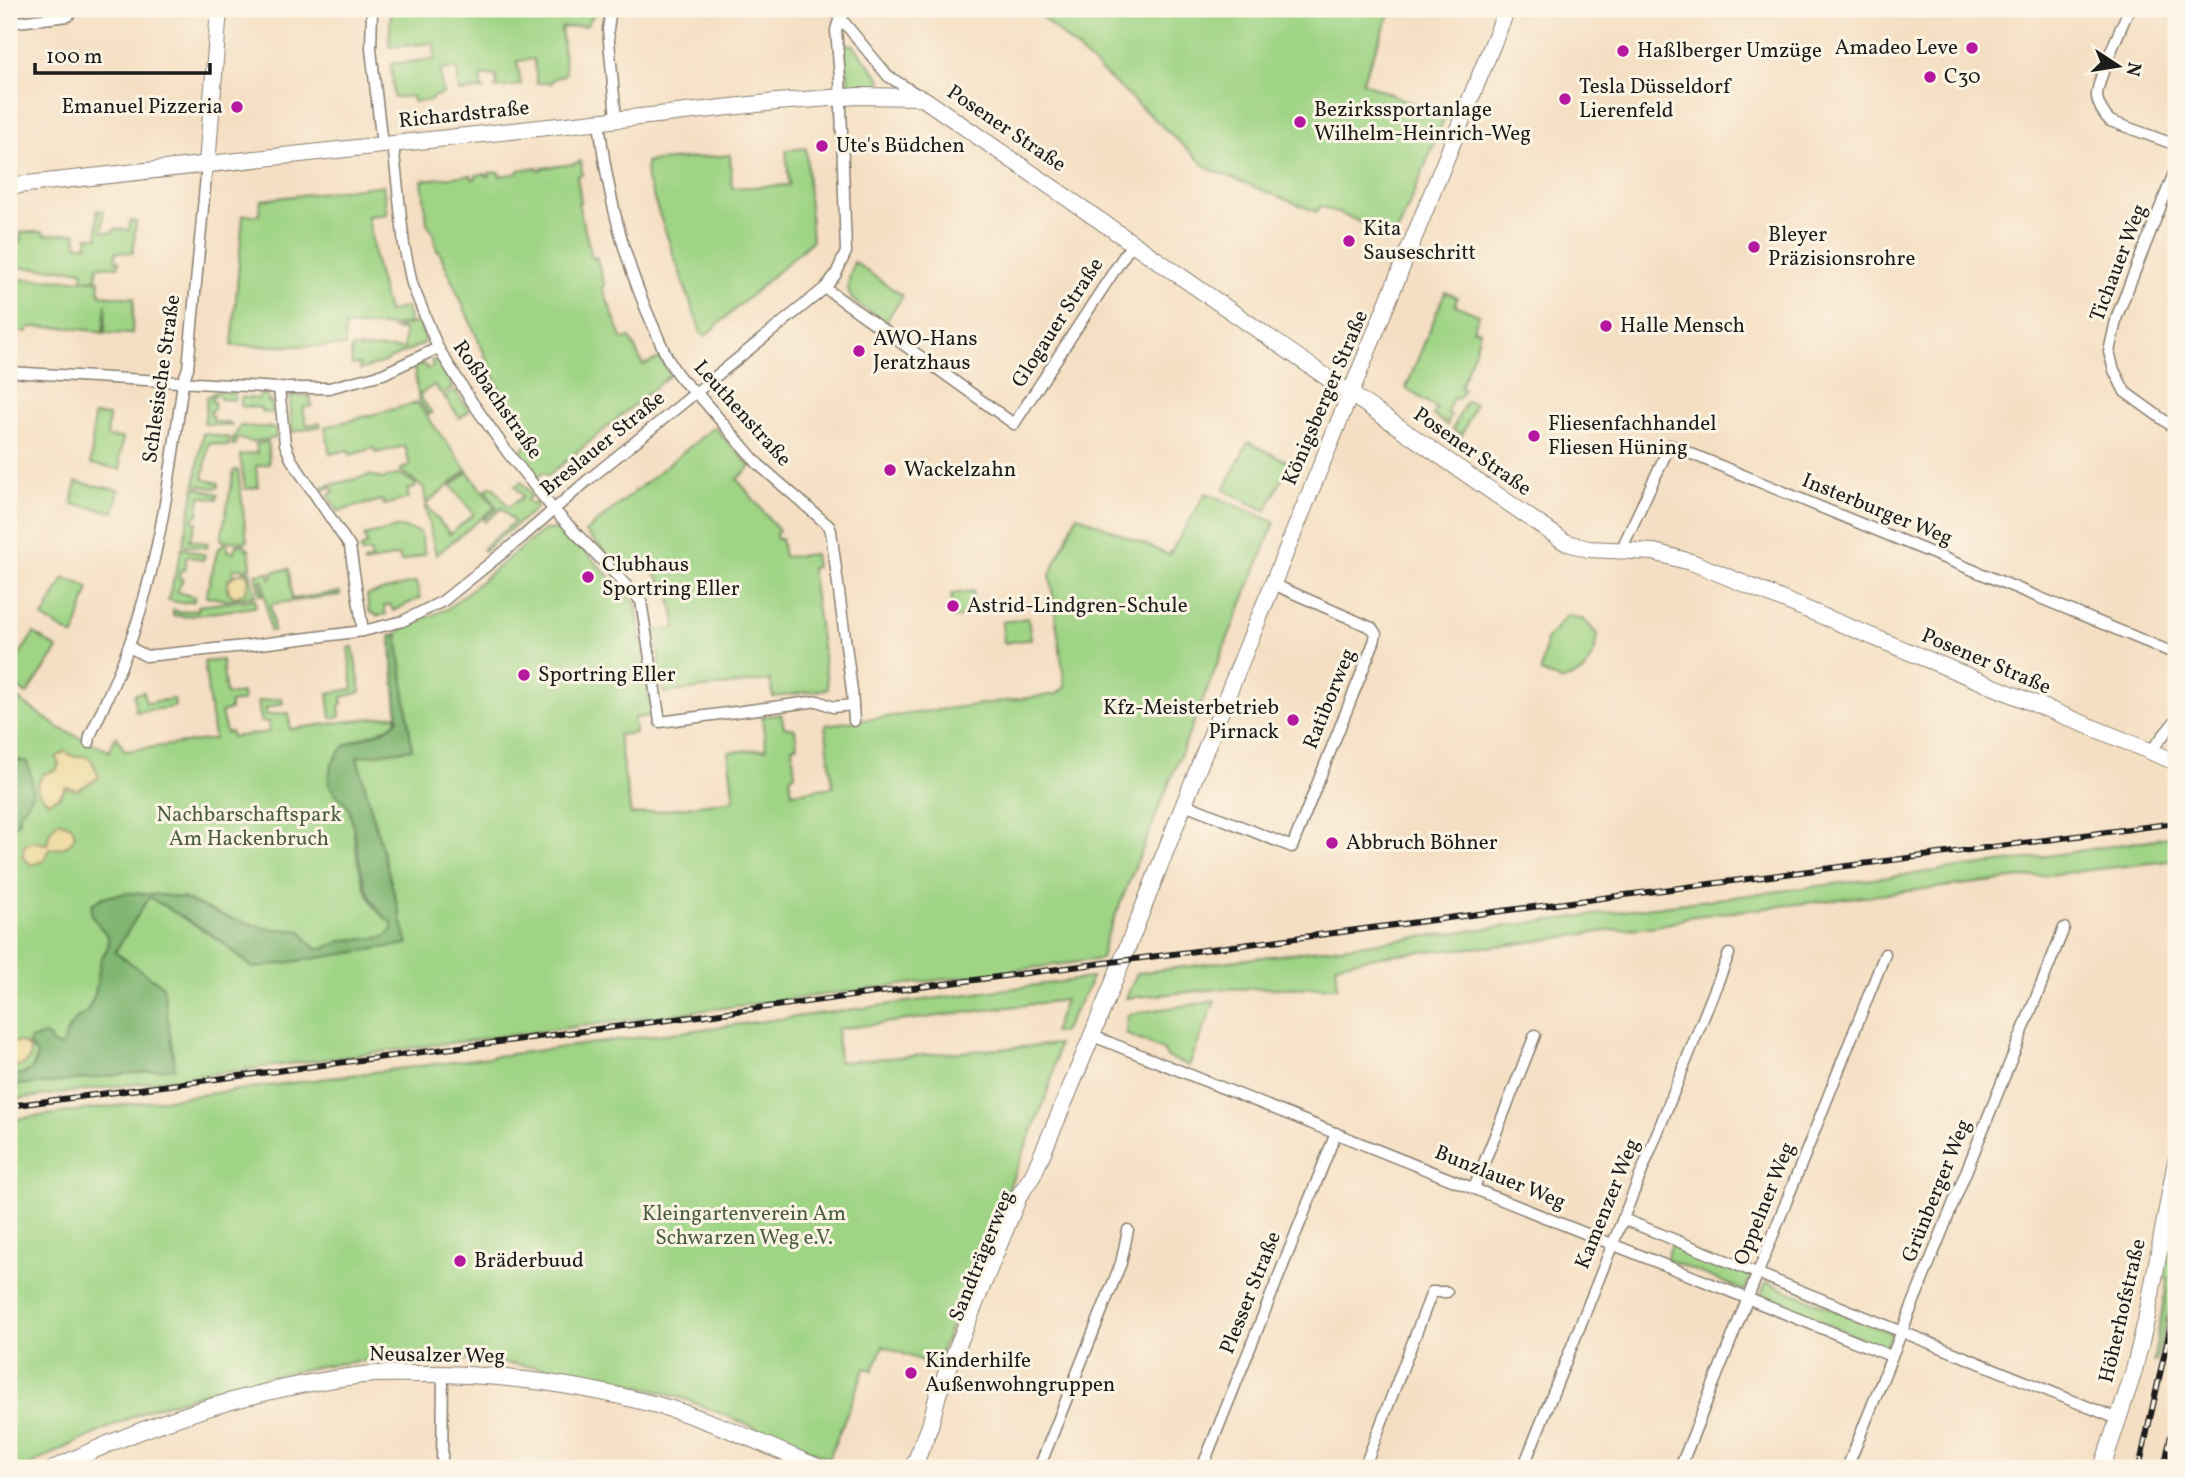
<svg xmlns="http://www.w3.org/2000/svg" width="2185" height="1477" font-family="Vollkorn,serif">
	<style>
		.green { fill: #9fd485; stroke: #5e7850; stroke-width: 2 }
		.forest { fill: #7fb672; stroke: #4e6947; stroke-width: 2 }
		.sand { fill: #eeda9e; stroke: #857b5d; stroke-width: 2 }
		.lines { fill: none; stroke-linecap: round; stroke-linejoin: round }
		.street-casing { stroke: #887e70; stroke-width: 13 }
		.secondary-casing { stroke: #887e70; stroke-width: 18 }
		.street { stroke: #fff; stroke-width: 10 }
		.secondary { stroke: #fff; stroke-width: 16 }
		.rail-casing { stroke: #1c1c1c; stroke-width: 6 }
		.rail { stroke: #fcf5e5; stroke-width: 3.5; stroke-dasharray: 10; stroke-linecap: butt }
		.poi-dot { fill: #b5179e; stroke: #fcf5e5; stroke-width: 2.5 }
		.labels { text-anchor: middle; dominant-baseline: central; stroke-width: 6; stroke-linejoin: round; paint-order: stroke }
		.poi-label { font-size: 21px; fill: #1c1c1c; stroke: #fcf5e5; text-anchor: start }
		.street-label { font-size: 21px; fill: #1c1c1c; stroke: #fcf5e5 }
		.park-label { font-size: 21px; fill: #4a5c41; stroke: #fcf5e5 }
	</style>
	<rect width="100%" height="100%" fill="#fcf5e5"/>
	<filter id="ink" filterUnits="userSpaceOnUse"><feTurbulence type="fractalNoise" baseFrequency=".0143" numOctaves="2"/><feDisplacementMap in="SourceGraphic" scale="14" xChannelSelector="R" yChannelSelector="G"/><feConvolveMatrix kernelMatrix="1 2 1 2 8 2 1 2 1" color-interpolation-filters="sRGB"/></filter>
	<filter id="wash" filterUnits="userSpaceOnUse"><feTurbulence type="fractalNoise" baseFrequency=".00686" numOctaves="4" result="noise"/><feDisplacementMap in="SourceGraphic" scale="28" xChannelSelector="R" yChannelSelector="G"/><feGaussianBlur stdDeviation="1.57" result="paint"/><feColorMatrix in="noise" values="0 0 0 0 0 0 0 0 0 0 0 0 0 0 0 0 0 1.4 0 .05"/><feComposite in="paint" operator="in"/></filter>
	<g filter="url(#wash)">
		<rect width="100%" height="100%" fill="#f5dfc3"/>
		<g class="green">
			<path d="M391,9H426L476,13L493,19L576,9H597L587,25L561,28L566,74L552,80V83H537L534,59L517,61L521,85L495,88L497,85L496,75L481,76V87L484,89L459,92L457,68L440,70L443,94L432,97V100L413,102L412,96L394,98L391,64L435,59L434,43L389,47Z"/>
			<path d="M1033,9H1392L1362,82L1445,117L1396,236L1320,206L1317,212L1209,169Z"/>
			<path d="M846,44L853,45L881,79L880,84L852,87L849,85L844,47Z"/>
			<path d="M806,148L812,241L705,336L701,333L647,179L646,162L730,155L732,188L789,185L786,150Z"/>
			<path d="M581,161L582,175L577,176L581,201L578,203L592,258L596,257L605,286L602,287L623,340L630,338L643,365L660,358L670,375L548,476L543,472L537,478L518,453L533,440L499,387L439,251H437L433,233L427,223L422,180L471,175L472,179L476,178V175L486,174V176H489V173L499,172L500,176L518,173V170L538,167V170H541L542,168L574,164Z"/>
			<path d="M383,185L387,214L368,216L376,265L388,312L406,307L410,323L388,326H345V346H232L243,215H259L261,200Z"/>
			<path d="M97,210L103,211V232H113L114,229L129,230L130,221H136L133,253L116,252L115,260L119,261L118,267L98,266L96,279L85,280H99L100,295L134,298L132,334L105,333L106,304L103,333C78,327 54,327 29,327L27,332L9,330V279L83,280L82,270L9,267V238L12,243L20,242L21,232H43L44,235L76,233L77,245H87V237H98Z"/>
			<path d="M854,262L903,296L885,322C854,300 839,303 854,262Z"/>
			<path d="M1445,292L1457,297L1455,305L1479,315L1473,329L1480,331L1476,347L1460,387L1464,389L1458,399L1453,398L1447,413L1451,415L1447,425L1433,415L1437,409L1406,388Z"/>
			<path d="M418,322L425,338L423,344L381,363L360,370L359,364L352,365L351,348L404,349V330L392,329Z"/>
			<path d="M431,360L438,362L453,387L442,395L434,385L419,395L432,413L429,415L419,401L414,367L424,363L427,369L433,367Z"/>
			<path d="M455,390L469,411L460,418L444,397Z"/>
			<path d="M217,391L235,393L234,400L220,399V396L213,395L212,401L215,402L214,410H211L210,415L213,416V421L232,424L231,426L204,424L207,397Z"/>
			<path d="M260,393L265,394L270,404L272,401L274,413L261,412V408L241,406V397L259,399Z"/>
			<path d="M293,396H310L312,406L303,408L307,425L320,423L321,426L292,432L290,399Z"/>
			<path d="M1466,401L1475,404L1462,435L1453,429Z"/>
			<path d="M417,403L467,470L426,504L424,488L401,471V469L410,466L405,446L376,453L374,448L350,455L348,450L330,454L325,427Z"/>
			<path d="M94,415L109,416L107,437L123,438L119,461L121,463L120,469L91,464Z"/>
			<path d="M240,426L276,428V438L252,442L237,438L235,445H232L233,439Z"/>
			<path d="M714,427L751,467L737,479L779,531L776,534L777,539H781L784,557L814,554L816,567L811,568L828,689L773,697L770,680L664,693L655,631L676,628C672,594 665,583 642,559L627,574L585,532Z"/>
			<path d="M203,433L230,438L228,446L209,443L203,479L219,483V487L212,488L195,484Z"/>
			<path d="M268,442L269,464L256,466L258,487L245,489L240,455L257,453L256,444Z"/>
			<path d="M1248,442L1290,463L1266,511L1224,490Z"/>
			<path d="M234,470H238L247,541L236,542L221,540Z"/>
			<path d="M468,472L495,507L436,555L425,507L427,506L450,534L474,514L451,486Z"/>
			<path d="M400,474L416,484L415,488L407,490L409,498L384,505L382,500L338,511L328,496L334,491L331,487L324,490L322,487L371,475L382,479Z"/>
			<path d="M76,482L119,490L114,512L72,504Z"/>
			<path d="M521,482L532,495L527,500L531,505L536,502L538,507L484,551L482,549L514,522L502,508L485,522L483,519L497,508L485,490L493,486L508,507L523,497L515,486Z"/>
			<path d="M195,487L218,494L217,499L200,496L198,515H195L193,521L197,522L190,540L208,543L207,548L183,545Z"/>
			<path d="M1206,493L1275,522L1105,941L1101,959L9,1100V1085L20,1084L163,986L115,952L149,897L217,939L253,968L407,944L357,757L412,749L397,634L406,626L447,609L543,530L562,529L636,603L652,716L634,718L635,733L618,735L631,815L734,800L728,752L766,749L762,717L781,714L784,727L795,729L797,746L792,747L795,774L790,778L792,793L833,787L825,725L1057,694L1065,687L1050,575L1077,515L1169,555Z"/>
			<path d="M400,527L420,532L425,554L401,562L399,555L364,564V562L372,559L370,552L362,553L360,549L367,545L364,536Z"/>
			<path d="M223,543L228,544L227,551L234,552L236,545L245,544L246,549H249L251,567L243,570L242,568L233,569L234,575L229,579L227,590L231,595L236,597L246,591L249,576L241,573L250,571L255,596L225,600L206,596L218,548H221Z"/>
			<path d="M182,548L205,555L203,560L186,556V570L181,569L179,578L183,579L177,592L195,597L194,601L182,603L168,600Z"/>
			<path d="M289,569L292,599L340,592V595L271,604L274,631H270L263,580H260L263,595H259L256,574L269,572L270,579L273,578L272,572Z"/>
			<path d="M64,578L89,587L74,636L43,618Z"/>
			<path d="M416,582L420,598L393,611L390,604L384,606L386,614L378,616L369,611L367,595Z"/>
			<path d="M973,591L972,615L954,618L951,594Z"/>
			<path d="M255,599L256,606L254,607L181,617V615L173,616V610L179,612L198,610V606Z"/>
			<path d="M1567,615L1584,620L1597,634L1595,651L1584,672L1561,681L1541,672L1546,640Z"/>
			<path d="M1028,618L1031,639L1004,643L1002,622Z"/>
			<path d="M34,633L58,649L27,694L9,681V671Z"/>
			<path d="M353,647L361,692L342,697V704L339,705L340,717L331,718L328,693L353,689L348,648Z"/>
			<path d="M222,660L226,695L242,693L243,701L230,703V710L221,712L226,733L231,732L232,737L269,732L268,722H261L258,701L282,698L283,703L266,708V715L289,713L290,729L396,715V722C380,735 362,735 347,745C338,751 327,773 329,784C332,794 345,800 349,809C357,839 356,876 372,903C376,912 385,917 392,923V929L386,937L345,940L324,948H316L310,944L301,931L264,928L224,916L183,898L160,895L130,893L103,897L100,927L109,937L108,947L101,959L95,994L87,1012L77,1018L69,1028L61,1048L50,1043L29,1045L37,1054C35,1070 25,1078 9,1073V693L61,729L109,751L116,736L125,751L214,739L204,662Z"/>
			<path d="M144,692L146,703L174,699L175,707L136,712L134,694Z"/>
			<path d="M2176,836V860L1687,917C1662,929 1636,927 1608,931C1575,935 1541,941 1507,945C1449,951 1392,950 1336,965L1338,987L1220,989L1126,998L1137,973L2014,861Z"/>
			<path d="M1091,978L1089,986L1062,1033H1053L1065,1000L837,1029L839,1062L1058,1044L1053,1075L1043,1105L935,1366L883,1346L873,1370L865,1368L829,1458L685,1399L636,1385L579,1372L522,1365L463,1359H421L360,1361L322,1366L234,1384L147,1410L45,1457L26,1468H9V1120Z"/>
			<path d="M1215,1001L1189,1066L1167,1057L1163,1050L1126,1034L1128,1014Z"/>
			<path d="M1672,1244L1751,1275L1745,1291L1666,1259Z"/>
			<path d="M2166,1247L2176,1249V1283L2156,1362H2153L2168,1279L2161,1276Z"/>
			<path d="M1766,1282L1892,1333L1886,1348L1760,1298Z"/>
		</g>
		<g class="forest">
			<path d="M397,634L412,749L357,757L408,944L253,968L216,937L149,897L115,952L163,986L175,1068L43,1084L9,1085V1073C25,1078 35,1070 37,1054L29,1045L30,1040L45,1035L50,1038L51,1043L61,1047L69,1028L77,1018L87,1012L95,995L101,959L108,947V937L91,915L92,904L103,897L129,893L160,895L183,898L224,916L264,928L301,931L310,944L316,948H324L345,940L386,937L392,929V923C356,898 360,848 349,809C345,800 331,793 329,783C327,770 337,751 348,744C365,735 385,735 398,719L390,636Z"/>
			<path d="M14,759L27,762C34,783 37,798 19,813V821L9,831V760Z"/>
		</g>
		<g class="sand">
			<path d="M246,573L249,579L246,591L236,597L231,595C222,582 232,573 246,573Z"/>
			<path d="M65,751L74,757C91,752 95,765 99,778L77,790L66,787L60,796L48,802L38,792L37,786L43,774L57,770L59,764L56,758Z"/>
			<path d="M58,821L72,826L75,835C70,848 63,848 50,849L44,861L31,865L22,856L24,846L32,841L47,844L50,831Z"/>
			<circle cx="18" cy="1054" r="12"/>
		</g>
	</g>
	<g filter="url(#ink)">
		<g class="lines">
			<defs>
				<g id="street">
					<path d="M372,9L371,49L382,145"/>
					<path d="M611,9L608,29L616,119"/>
					<path d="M833,9L888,76L918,95"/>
					<path d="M2129,9C2122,27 2096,80 2097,97C2098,105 2104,115 2110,121L2176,145"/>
					<path d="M9,23L68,16L73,9"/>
					<path d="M599,121C607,195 624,262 655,330C664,352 675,379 696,392L758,464L829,526L831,531L852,691L854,721"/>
					<path d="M393,144L404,245L412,284L438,348L472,402L508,453L553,509L641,601L660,722L818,701L833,707L853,705"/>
					<path d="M2176,168L2117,316L2109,352L2114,370L2125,392L2176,429"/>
					<path d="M825,288L1014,424L1133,242"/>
					<path d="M9,372L279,388H329L383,374L438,348"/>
					<path d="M279,388L285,444L291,459L350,547L363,631"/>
					<path d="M1621,550L1670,445L2176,654"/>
					<path d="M129,647L146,656L245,646L363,631L403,621L443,601L520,539L588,480L825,288L836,274L846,252L840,78L836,30L840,17L849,9"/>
					<path d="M89,743L90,736C103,708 117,678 128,648C159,565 171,470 183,382L188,368L207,165"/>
					<path d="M2149,753L2176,720"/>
					<path d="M1185,804L1292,847L1374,642L1376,634L1372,628L1273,584"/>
					<path d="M1093,1036L1891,1356"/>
					<path d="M1474,1188L1535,1035"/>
					<path d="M1623,1219L2118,1419"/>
					<path d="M442,1468L443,1374"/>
					<path d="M1039,1468L1121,1263L1128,1230"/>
					<path d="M1202,1468L1336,1133"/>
					<path d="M1364,1468L1432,1292H1447"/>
					<path d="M1523,1468L1729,954"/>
					<path d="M1680,1468L1885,954"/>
					<path d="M1847,1468L2064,928"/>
				</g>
				<g id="secondary">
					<path d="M207,165L219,9"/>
					<path d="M9,186L776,102L858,96L918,97L924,99L1565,542L1588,549L1654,552L1694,563L2176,762"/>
					<path d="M55,1468C152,1421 255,1388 363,1375C380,1373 398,1374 416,1374C497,1373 578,1384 657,1405C713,1420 767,1446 820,1468"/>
					<path d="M913,1468L930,1426L938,1394L1019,1196L1033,1175C1101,1020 1160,863 1223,706C1317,473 1413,242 1507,9"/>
					<path d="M2102,1468L2133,1374L2146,1321L2176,1161"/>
				</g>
			</defs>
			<use href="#street" class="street-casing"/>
			<use href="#secondary" class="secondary-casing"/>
			<use href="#street" class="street"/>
			<use href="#secondary" class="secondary"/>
			<defs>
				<g id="rail">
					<path d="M9,1106L2176,823"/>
					<path d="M2139,1468L2176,1302"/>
					<path d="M2164,1468L2176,1411"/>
				</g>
			</defs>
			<use href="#rail" class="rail-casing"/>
			<use href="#rail" class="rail"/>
		</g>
	</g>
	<g class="poi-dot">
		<circle cx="1972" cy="48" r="7"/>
		<circle cx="1623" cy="51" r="7"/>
		<circle cx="1930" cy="77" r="7"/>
		<circle cx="1565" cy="99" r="7"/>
		<circle cx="237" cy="107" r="7"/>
		<circle cx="1300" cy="122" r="7"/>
		<circle cx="822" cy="146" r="7"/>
		<circle cx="1349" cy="241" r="7"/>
		<circle cx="1754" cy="247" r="7"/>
		<circle cx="1606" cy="326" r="7"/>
		<circle cx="859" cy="351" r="7"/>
		<circle cx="1534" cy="436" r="7"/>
		<circle cx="890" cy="470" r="7"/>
		<circle cx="588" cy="577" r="7"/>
		<circle cx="953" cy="606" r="7"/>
		<circle cx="524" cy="675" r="7"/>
		<circle cx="1293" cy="720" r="7"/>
		<circle cx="1332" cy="843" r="7"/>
		<circle cx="460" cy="1261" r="7"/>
		<circle cx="911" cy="1373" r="7"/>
	</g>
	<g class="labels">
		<g class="poi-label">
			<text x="1958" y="48" text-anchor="end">Amadeo Leve</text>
			<text x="1637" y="51">Haßlberger Umzüge</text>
			<text x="1944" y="77">C30</text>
			<text x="1579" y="87">Tesla Düsseldorf<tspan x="1579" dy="24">Lierenfeld</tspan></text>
			<text x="223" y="107" text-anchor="end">Emanuel Pizzeria</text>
			<text x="1314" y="110">Bezirkssportanlage<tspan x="1314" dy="24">Wilhelm-Heinrich-Weg</tspan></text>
			<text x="836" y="146">Ute's Büdchen</text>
			<text x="1363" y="229">Kita<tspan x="1363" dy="24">Sauseschritt</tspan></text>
			<text x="1768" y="235">Bleyer<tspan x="1768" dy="24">Präzisionsrohre</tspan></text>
			<text x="1620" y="326">Halle Mensch</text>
			<text x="873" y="339">AWO-Hans<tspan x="873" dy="24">Jeratzhaus</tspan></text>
			<text x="1548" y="424">Fliesenfachhandel<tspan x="1548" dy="24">Fliesen Hüning</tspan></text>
			<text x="904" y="470">Wackelzahn</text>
			<text x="602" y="565">Clubhaus<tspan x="602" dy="24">Sportring Eller</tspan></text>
			<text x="967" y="606">Astrid-Lindgren-Schule</text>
			<text x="538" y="675">Sportring Eller</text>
			<text x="1279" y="708" text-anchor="end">Kfz-Meisterbetrieb<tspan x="1279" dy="24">Pirnack</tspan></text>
			<text x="1346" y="843">Abbruch Böhner</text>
			<text x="474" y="1261">Bräderbuud</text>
			<text x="925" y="1361">Kinderhilfe<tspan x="925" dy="24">Außenwohngruppen</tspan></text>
		</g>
		<g class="street-label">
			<text transform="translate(464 115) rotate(-6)">Richardstraße</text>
			<text transform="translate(1006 129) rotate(34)">Posener Straße</text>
			<text transform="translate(2119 263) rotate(-69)">Tichauer Weg</text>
			<text transform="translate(1058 323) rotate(-57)">Glogauer Straße</text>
			<text transform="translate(162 379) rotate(-82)">Schlesische Straße</text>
			<text transform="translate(1326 398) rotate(-67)">Königsberger Straße</text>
			<text transform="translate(497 400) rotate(55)">Roßbachstraße</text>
			<text transform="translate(742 414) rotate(48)">Leuthenstraße</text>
			<text transform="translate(603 444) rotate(-39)">Breslauer Straße</text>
			<text transform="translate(1472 452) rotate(35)">Posener Straße</text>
			<text transform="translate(1877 510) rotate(22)">Insterburger Weg</text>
			<text transform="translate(1986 662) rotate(23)">Posener Straße</text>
			<text transform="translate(1330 699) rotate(-68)">Ratiborweg</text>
			<text transform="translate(1500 1178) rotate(22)">Bunzlauer Weg</text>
			<text transform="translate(1937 1191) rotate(-68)">Grünberger Weg</text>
			<text transform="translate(1608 1204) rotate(-68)">Kamenzer Weg</text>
			<text transform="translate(1765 1204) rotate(-68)">Oppelner Weg</text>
			<text transform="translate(982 1256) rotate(-68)">Sandträgerweg</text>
			<text transform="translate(1251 1293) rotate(-68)">Plesser Straße</text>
			<text transform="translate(2123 1311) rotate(-77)">Höherhofstraße</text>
			<text transform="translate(437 1356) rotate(1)">Neusalzer Weg</text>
		</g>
		<g class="park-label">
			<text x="249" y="815">Nachbarschaftspark<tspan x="249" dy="24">Am Hackenbruch</tspan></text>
			<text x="744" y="1214">Kleingartenverein Am<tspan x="744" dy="24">Schwarzen Weg e.V.</tspan></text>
		</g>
	</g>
	<rect width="2185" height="1477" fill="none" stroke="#fcf5e5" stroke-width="35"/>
	<g transform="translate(2118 66) rotate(102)" stroke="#fcf5e5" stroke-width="5" paint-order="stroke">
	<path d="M0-5L12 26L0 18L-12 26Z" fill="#1c1c1c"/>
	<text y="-10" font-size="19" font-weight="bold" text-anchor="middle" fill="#1c1c1c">N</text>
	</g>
	<path d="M35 63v10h175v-10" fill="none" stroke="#1c1c1c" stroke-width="3.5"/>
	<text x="46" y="63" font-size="21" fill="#1c1c1c" stroke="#fcf5e5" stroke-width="5" paint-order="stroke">100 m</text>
</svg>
